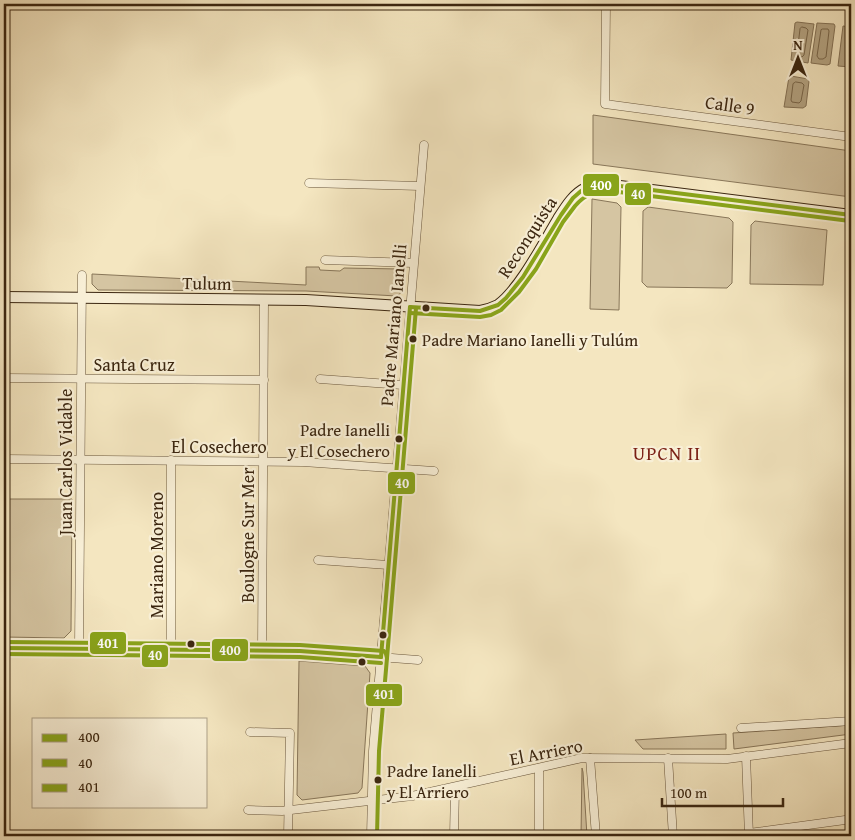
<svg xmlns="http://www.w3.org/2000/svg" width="855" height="840" font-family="'Gentium Book Plus',serif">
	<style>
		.green { fill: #d5c5a2; stroke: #887659 }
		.water { fill: #b5a584; stroke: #847256 }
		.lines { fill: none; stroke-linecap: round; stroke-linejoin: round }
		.shore { stroke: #78664a; stroke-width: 1 }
		.street-casing { stroke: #69563c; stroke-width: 9 }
		.secondary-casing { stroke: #3b2610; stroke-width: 12 }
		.street { stroke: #f8efd6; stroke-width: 8 }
		.secondary { stroke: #f8efd6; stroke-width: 10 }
		.bus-1-casing { stroke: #f8efd6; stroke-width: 8 }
		.bus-2-casing { stroke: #f8efd6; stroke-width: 8 }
		.bus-3-casing { stroke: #f8efd6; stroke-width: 8 }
		.bus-1 { stroke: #89a41a; stroke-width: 4 }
		.bus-2 { stroke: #89a41a; stroke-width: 4 }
		.bus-3 { stroke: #89a41a; stroke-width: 4 }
		.bus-dot { fill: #3b2610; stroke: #f8efd6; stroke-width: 2 }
		.labels { text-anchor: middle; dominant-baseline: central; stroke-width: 4.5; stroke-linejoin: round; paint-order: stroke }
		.bus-label { font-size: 17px; fill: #3b2610; stroke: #f8efd6; text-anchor: start }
		.street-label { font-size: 18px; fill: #3b2610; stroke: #f8efd6 }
		.neighbourhood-label { font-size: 19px; letter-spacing: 1px; fill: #7a1f14; stroke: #f8efd6 }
		.line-badge { stroke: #f8efd6; stroke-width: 2 }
		.badge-label { font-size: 14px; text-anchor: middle; font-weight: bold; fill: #fff }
	</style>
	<rect width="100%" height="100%" fill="#f4e6c0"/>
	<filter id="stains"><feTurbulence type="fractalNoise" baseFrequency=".004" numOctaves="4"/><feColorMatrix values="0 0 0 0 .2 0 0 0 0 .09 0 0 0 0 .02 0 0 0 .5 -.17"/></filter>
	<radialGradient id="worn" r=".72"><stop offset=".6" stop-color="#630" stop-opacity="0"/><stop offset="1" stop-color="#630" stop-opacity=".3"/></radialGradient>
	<g class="green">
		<path d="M593,115L851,151V197L593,164Z"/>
		<path d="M592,199L617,203L621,207L619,310L590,309Z"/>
		<path d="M648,207L729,218L733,222L732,283L727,288L647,287L642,282L643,211Z"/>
		<path d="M755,221L827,230L823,285L750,284L751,225Z"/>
		<path d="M306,267H319L320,270L340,271L344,268L400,269L404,274L402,292L397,296L306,291L98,290L92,284V274L306,285Z"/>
		<path d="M4,499H72L71,631L64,638L4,637Z"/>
		<path d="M299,661L365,666L370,673L362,788L358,793L302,800L297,795Z"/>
		<path d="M851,725V734L734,749L733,733Z"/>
		<path d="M726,734V749H643L635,740Z"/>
		<path d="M582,768L583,772L587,836H581Z"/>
	</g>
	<g class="water">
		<path d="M797,22L814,24L808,63L791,60L795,23Z"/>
		<path d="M817,23L834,24L835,26L830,64L827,65L811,63Z"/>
		<path d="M843,26L851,27V67L838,66Z"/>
		<path d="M791,76L808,79L809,81L806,106L803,108L784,107L789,77Z"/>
	</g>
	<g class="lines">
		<g class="shore">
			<path d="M802,27L806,28L808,30L804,55L802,57L798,56L797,54L800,29Z"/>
			<path d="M823,29H828L829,31L826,57L823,59H819L817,56L821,30Z"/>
			<path d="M796,82L802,83L804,85L801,101L799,103L792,102L791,100L793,84Z"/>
		</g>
		<defs>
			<g id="street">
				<path d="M606,4L605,104L851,137"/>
				<path d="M309,183L420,186"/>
				<path d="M325,260L413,263"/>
				<path d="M4,378L264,380"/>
				<path d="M320,379L403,385"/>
				<path d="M4,459L303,462L434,471"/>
				<path d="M318,560L388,565"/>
				<path d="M4,648L300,651L418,660"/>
				<path d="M79,649L82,275"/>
				<path d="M171,650V460"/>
				<path d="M262,651L264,300"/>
				<path d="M4,699L5,648"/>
				<path d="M741,728L851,721"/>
				<path d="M250,732L290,733L288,836"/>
				<path d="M746,756L749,836"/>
				<path d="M590,758L596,836"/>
				<path d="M668,758L673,836"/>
				<path d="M248,810L282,811L412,796L582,758L727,759L851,743"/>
				<path d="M749,833L845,820"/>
				<path d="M371,836L373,751L424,145"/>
				<path d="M454,836L455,787"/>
				<path d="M539,836V768"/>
			</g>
			<path id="secondary" d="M4,297L306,300L480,311C486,310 492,308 498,305C520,289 543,244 558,219C565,208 573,194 586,188C594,184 603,184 612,185L851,215"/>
		</defs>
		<use href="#street" class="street-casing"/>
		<use href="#secondary" class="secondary-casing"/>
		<use href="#street" class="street"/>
		<use href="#secondary" class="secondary"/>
		<defs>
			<g id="bus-1">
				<path d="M410,307L480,311L498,305L506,298L523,277L561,215L573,198L581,191L589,187L599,185H612L851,215"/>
				<path d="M4,648L300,651L381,657"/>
				<path d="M381,657L410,307"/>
			</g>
			<g id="bus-2">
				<path d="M410,313L480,317L491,315L501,310L519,292L536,269L563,222L575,206C585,194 596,190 611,191L850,221"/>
				<path d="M4,654L300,657L381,663"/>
				<path d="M387,658L416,308"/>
			</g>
			<path id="bus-3" d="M4,642L300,645L384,651L386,654L387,658L379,751L377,836"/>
		</defs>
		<use href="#bus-1" class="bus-1-casing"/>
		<use href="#bus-2" class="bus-2-casing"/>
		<use href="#bus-3" class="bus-3-casing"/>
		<use href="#bus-1" class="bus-1"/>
		<use href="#bus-2" class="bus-2"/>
		<use href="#bus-3" class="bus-3"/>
	</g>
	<g class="bus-dot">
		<circle cx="426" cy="308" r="4.5"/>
		<circle cx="413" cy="339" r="4.5"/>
		<circle cx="399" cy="439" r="4.5"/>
		<circle cx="383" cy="635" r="4.5"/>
		<circle cx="191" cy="644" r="4.5"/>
		<circle cx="362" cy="662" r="4.5"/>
		<circle cx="378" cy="780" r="4.5"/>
	</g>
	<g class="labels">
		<g class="bus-label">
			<text x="422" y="339">Padre Mariano Ianelli y Tulúm</text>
			<text x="390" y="429" text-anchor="end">Padre Ianelli<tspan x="390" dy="21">y El Cosechero</tspan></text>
			<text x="387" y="770">Padre Ianelli<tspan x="387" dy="21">y El Arriero</tspan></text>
		</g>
		<g class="street-label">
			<text transform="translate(730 105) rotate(8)">Calle 9</text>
			<text transform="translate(527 237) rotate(-57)">Reconquista</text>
			<text transform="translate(207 283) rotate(1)">Tulum</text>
			<text transform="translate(393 325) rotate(-85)">Padre Mariano Ianelli</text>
			<text x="134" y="364">Santa Cruz</text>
			<text x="219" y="446">El Cosechero</text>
			<text transform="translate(65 462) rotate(-90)">Juan Carlos Vidable</text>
			<text transform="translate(247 535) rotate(-90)">Boulogne Sur Mer</text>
			<text transform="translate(156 555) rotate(-90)">Mariano Moreno</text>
			<text transform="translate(546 752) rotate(-11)">El Arriero</text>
		</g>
		<g class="neighbourhood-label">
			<text x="667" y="453">UPCN II</text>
		</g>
	</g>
	<g class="line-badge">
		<rect x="582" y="173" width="38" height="24" rx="5" fill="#89a41a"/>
		<rect x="624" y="182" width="28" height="24" rx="5" fill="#89a41a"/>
		<rect x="387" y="471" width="29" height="24" rx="5" fill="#89a41a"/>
		<rect x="89" y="631" width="38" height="24" rx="5" fill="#89a41a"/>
		<rect x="211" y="638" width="38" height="24" rx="5" fill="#89a41a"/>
		<rect x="141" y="644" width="28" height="24" rx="5" fill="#89a41a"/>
		<rect x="365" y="683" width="38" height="24" rx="5" fill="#89a41a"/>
	</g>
	<g class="badge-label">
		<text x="601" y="190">400</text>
		<text x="638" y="199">40</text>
		<text x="402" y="488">40</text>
		<text x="108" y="648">401</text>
		<text x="230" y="655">400</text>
		<text x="155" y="660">40</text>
		<text x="384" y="699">401</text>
	</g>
	<rect width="855" height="840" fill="none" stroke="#f4e6c0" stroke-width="20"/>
	<rect x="5" y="5" width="845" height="830" fill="none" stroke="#3b2610" stroke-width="2.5"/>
	<rect x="10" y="10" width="835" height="820" fill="none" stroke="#3b2610"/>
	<rect x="32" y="718" width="175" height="90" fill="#f8efd6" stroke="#ac9f87"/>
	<rect x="42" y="734" width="25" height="8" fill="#89a41a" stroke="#ac9f87"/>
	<text x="78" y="742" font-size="15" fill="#3b2610">400</text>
	<rect x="42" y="759" width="25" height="8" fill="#89a41a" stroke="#ac9f87"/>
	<text x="78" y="768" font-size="15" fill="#3b2610">40</text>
	<rect x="42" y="784" width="25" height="8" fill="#89a41a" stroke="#ac9f87"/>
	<text x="78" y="792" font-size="15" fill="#3b2610">401</text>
	<g transform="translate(798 58)" stroke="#f8efd6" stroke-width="4" paint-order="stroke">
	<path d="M0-4L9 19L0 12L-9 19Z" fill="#3b2610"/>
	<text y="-8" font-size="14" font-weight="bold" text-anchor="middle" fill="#3b2610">N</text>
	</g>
	<path d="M662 798v8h121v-8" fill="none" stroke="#3b2610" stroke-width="2.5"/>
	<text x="670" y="798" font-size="15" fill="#3b2610" stroke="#f8efd6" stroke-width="4" paint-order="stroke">100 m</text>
	<rect width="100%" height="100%" filter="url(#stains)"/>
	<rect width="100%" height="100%" fill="url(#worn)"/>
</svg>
